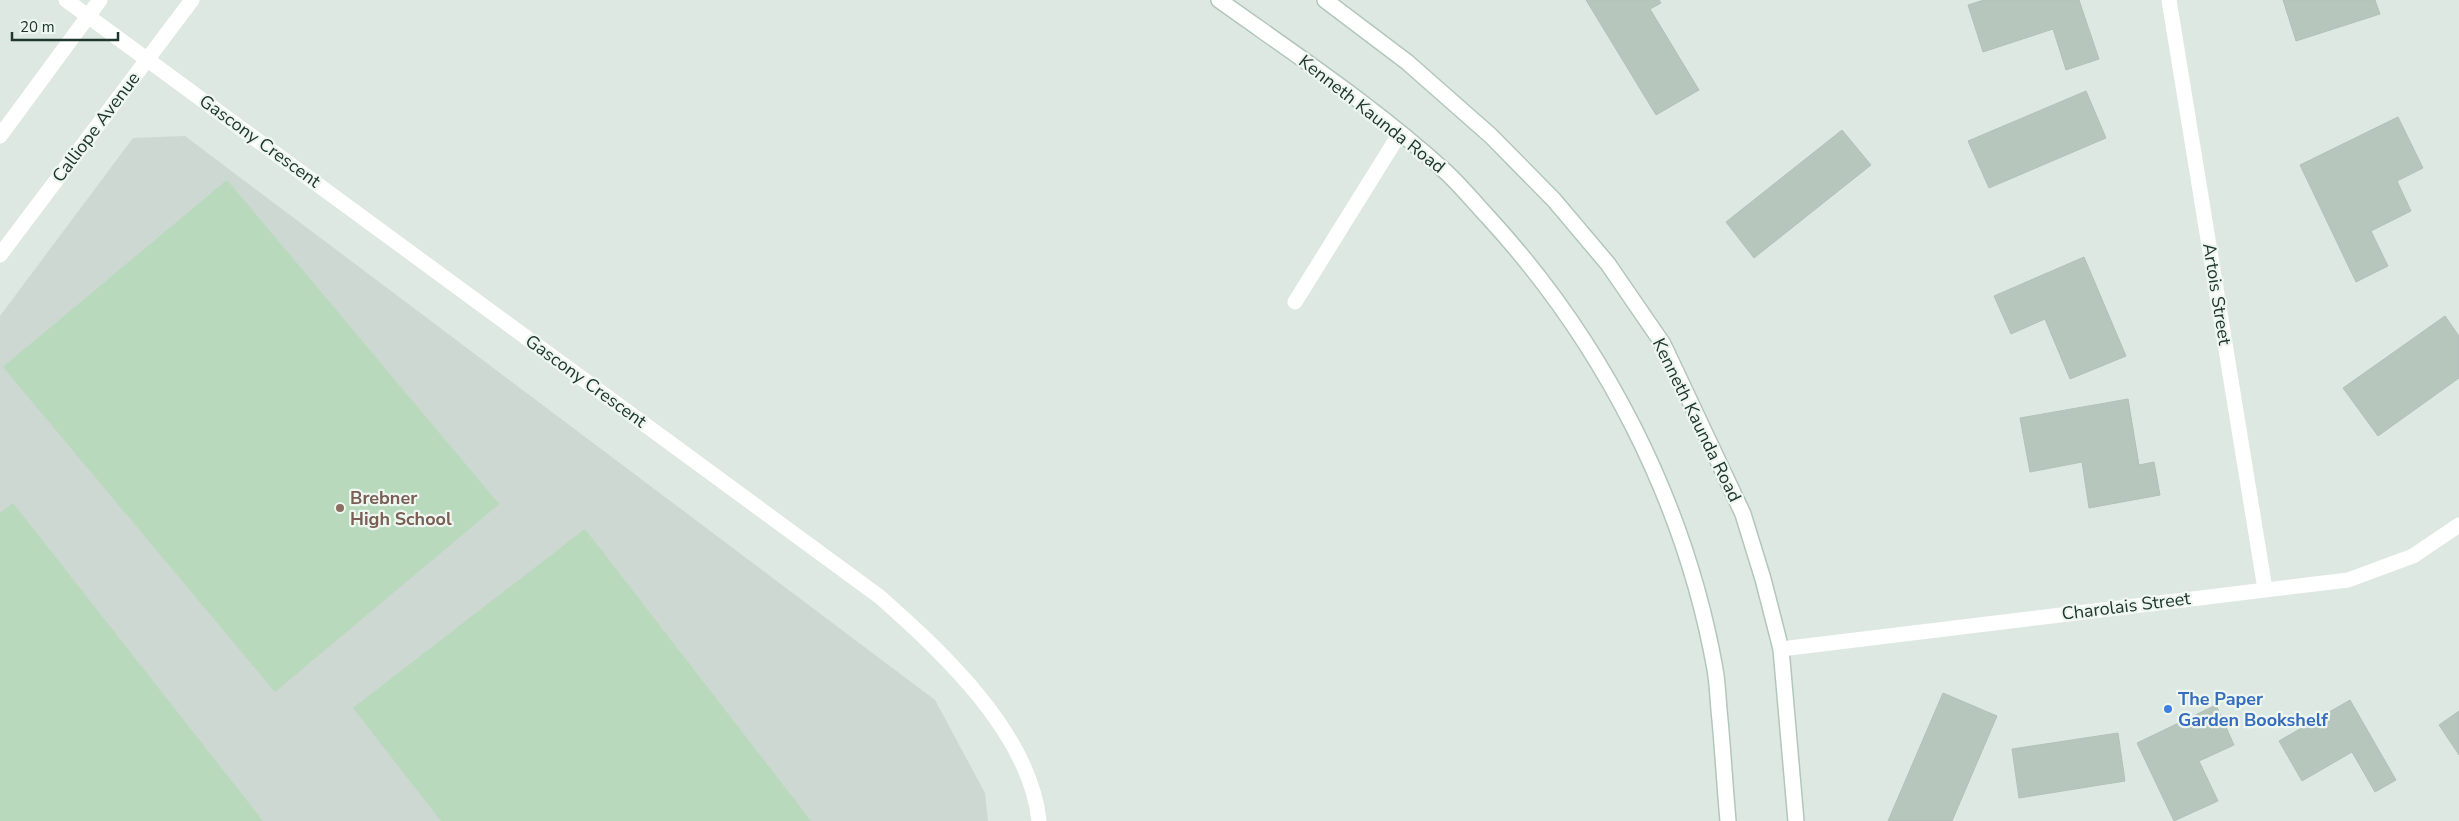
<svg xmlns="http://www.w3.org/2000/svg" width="2459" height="821" font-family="'Nunito Sans',sans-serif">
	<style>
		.built { fill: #ccd8d1 }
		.green { fill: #b8d9bb }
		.building { fill: #b6c6bd; stroke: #b1c1b8 }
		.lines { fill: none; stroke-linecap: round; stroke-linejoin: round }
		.secondary-casing { stroke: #b2c7bc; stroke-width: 18 }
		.service { stroke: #fff; stroke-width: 15 }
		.minor { stroke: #fff; stroke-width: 15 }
		.tertiary { stroke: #fff; stroke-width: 15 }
		.secondary { stroke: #fff; stroke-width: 15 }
		.education-dot { fill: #8d6e63; stroke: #eef6f0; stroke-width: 2 }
		.shop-dot { fill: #3f7fe0; stroke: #eef6f0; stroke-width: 2 }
		.labels { text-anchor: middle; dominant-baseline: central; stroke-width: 4.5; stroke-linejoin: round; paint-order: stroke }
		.street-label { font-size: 18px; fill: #20372d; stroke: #eef6f0 }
		.education-label { font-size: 18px; font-weight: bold; fill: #785e54; stroke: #eef6f0; text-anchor: start }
		.shop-label { font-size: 18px; font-weight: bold; fill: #366cbe; stroke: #eef6f0; text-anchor: start }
	</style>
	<rect width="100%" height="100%" fill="#dee8e2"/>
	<path class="built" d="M185,136L935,700L985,793L988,821H0V316L133,138Z"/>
	<g class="green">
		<path d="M227,180L499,504L275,692L3,367Z"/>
		<path d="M13,503L263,821H0V513Z"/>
		<path d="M585,529L811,821H441L353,708Z"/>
	</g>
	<g class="building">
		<path d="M1586,0H1659L1661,3L1650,9L1699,90L1656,115Z"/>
		<path d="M1984,0H2079L2099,59L2066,70L2053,29L1983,52L1968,5Z"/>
		<path d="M2283,0H2375L2380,14L2296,41Z"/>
		<path d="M2086,91L2106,138L1989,188L1968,141Z"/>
		<path d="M2398,117L2423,168L2397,181L2411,211L2371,231L2388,266L2356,282L2300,165Z"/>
		<path d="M1842,130L1871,165L1754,258L1726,222Z"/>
		<path d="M2084,257L2126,356L2070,379L2045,319L2011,334L1994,296Z"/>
		<path d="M2445,316L2459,336V378L2378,436L2343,388Z"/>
		<path d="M2128,399L2139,465L2154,462L2160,495L2089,508L2082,462L2030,472L2020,418Z"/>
		<path d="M1943,693L1997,716L1952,821H1888Z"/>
		<path d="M2350,700L2396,780L2375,792L2352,752L2302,781L2279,741Z"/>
		<path d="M2216,705L2234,745L2199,761L2218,801L2174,821L2137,743Z"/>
		<path d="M2459,711V755L2439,725Z"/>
		<path d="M2118,733L2125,781L2019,798L2012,749Z"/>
	</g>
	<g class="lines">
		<defs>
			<g id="secondary">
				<path d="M1219,0C1296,55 1376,108 1446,172C1461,186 1474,202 1488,217C1603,342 1685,501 1715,669C1718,686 1718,703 1720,720C1723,753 1725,787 1728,821"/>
				<path d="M1325,0L1407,62L1491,136L1554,200L1608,264L1663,344L1743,514L1763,579L1781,649L1796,821"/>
			</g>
		</defs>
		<use href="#secondary" class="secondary-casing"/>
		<path class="service" d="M1295,302L1400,133"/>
		<g class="minor">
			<path d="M66,0L880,597C942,652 1030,733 1039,821"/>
			<path d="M2169,0L2265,589"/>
			<path d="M1781,649L2348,580L2413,556L2459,525"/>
		</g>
		<g class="tertiary">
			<path d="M0,136L100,0"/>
			<path d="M0,255L192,0"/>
		</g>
		<use href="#secondary" class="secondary"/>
	</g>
	<circle class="education-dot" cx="340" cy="508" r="5"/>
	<circle class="shop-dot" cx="2168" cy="709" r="5"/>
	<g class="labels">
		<g class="street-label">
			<text transform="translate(1372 114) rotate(38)">Kenneth Kaunda Road</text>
			<text transform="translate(96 127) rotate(-53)">Calliope Avenue</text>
			<text transform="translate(260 141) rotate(36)">Gascony Crescent</text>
			<text transform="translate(2217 294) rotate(81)">Artois Street</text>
			<text transform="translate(586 381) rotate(36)">Gascony Crescent</text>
			<text transform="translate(1697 420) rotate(64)">Kenneth Kaunda Road</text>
			<text transform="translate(2126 606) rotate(-7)">Charolais Street</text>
		</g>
		<g class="education-label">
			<text x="350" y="498">Brebner<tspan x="350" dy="21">High School</tspan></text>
		</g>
		<g class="shop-label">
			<text x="2178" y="699">The Paper<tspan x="2178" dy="21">Garden Bookshelf</tspan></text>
		</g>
	</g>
	<path d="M12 32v8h106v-8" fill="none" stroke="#20372d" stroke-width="2.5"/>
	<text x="20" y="32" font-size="15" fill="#20372d" stroke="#eef6f0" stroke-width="4" paint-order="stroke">20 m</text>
</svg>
